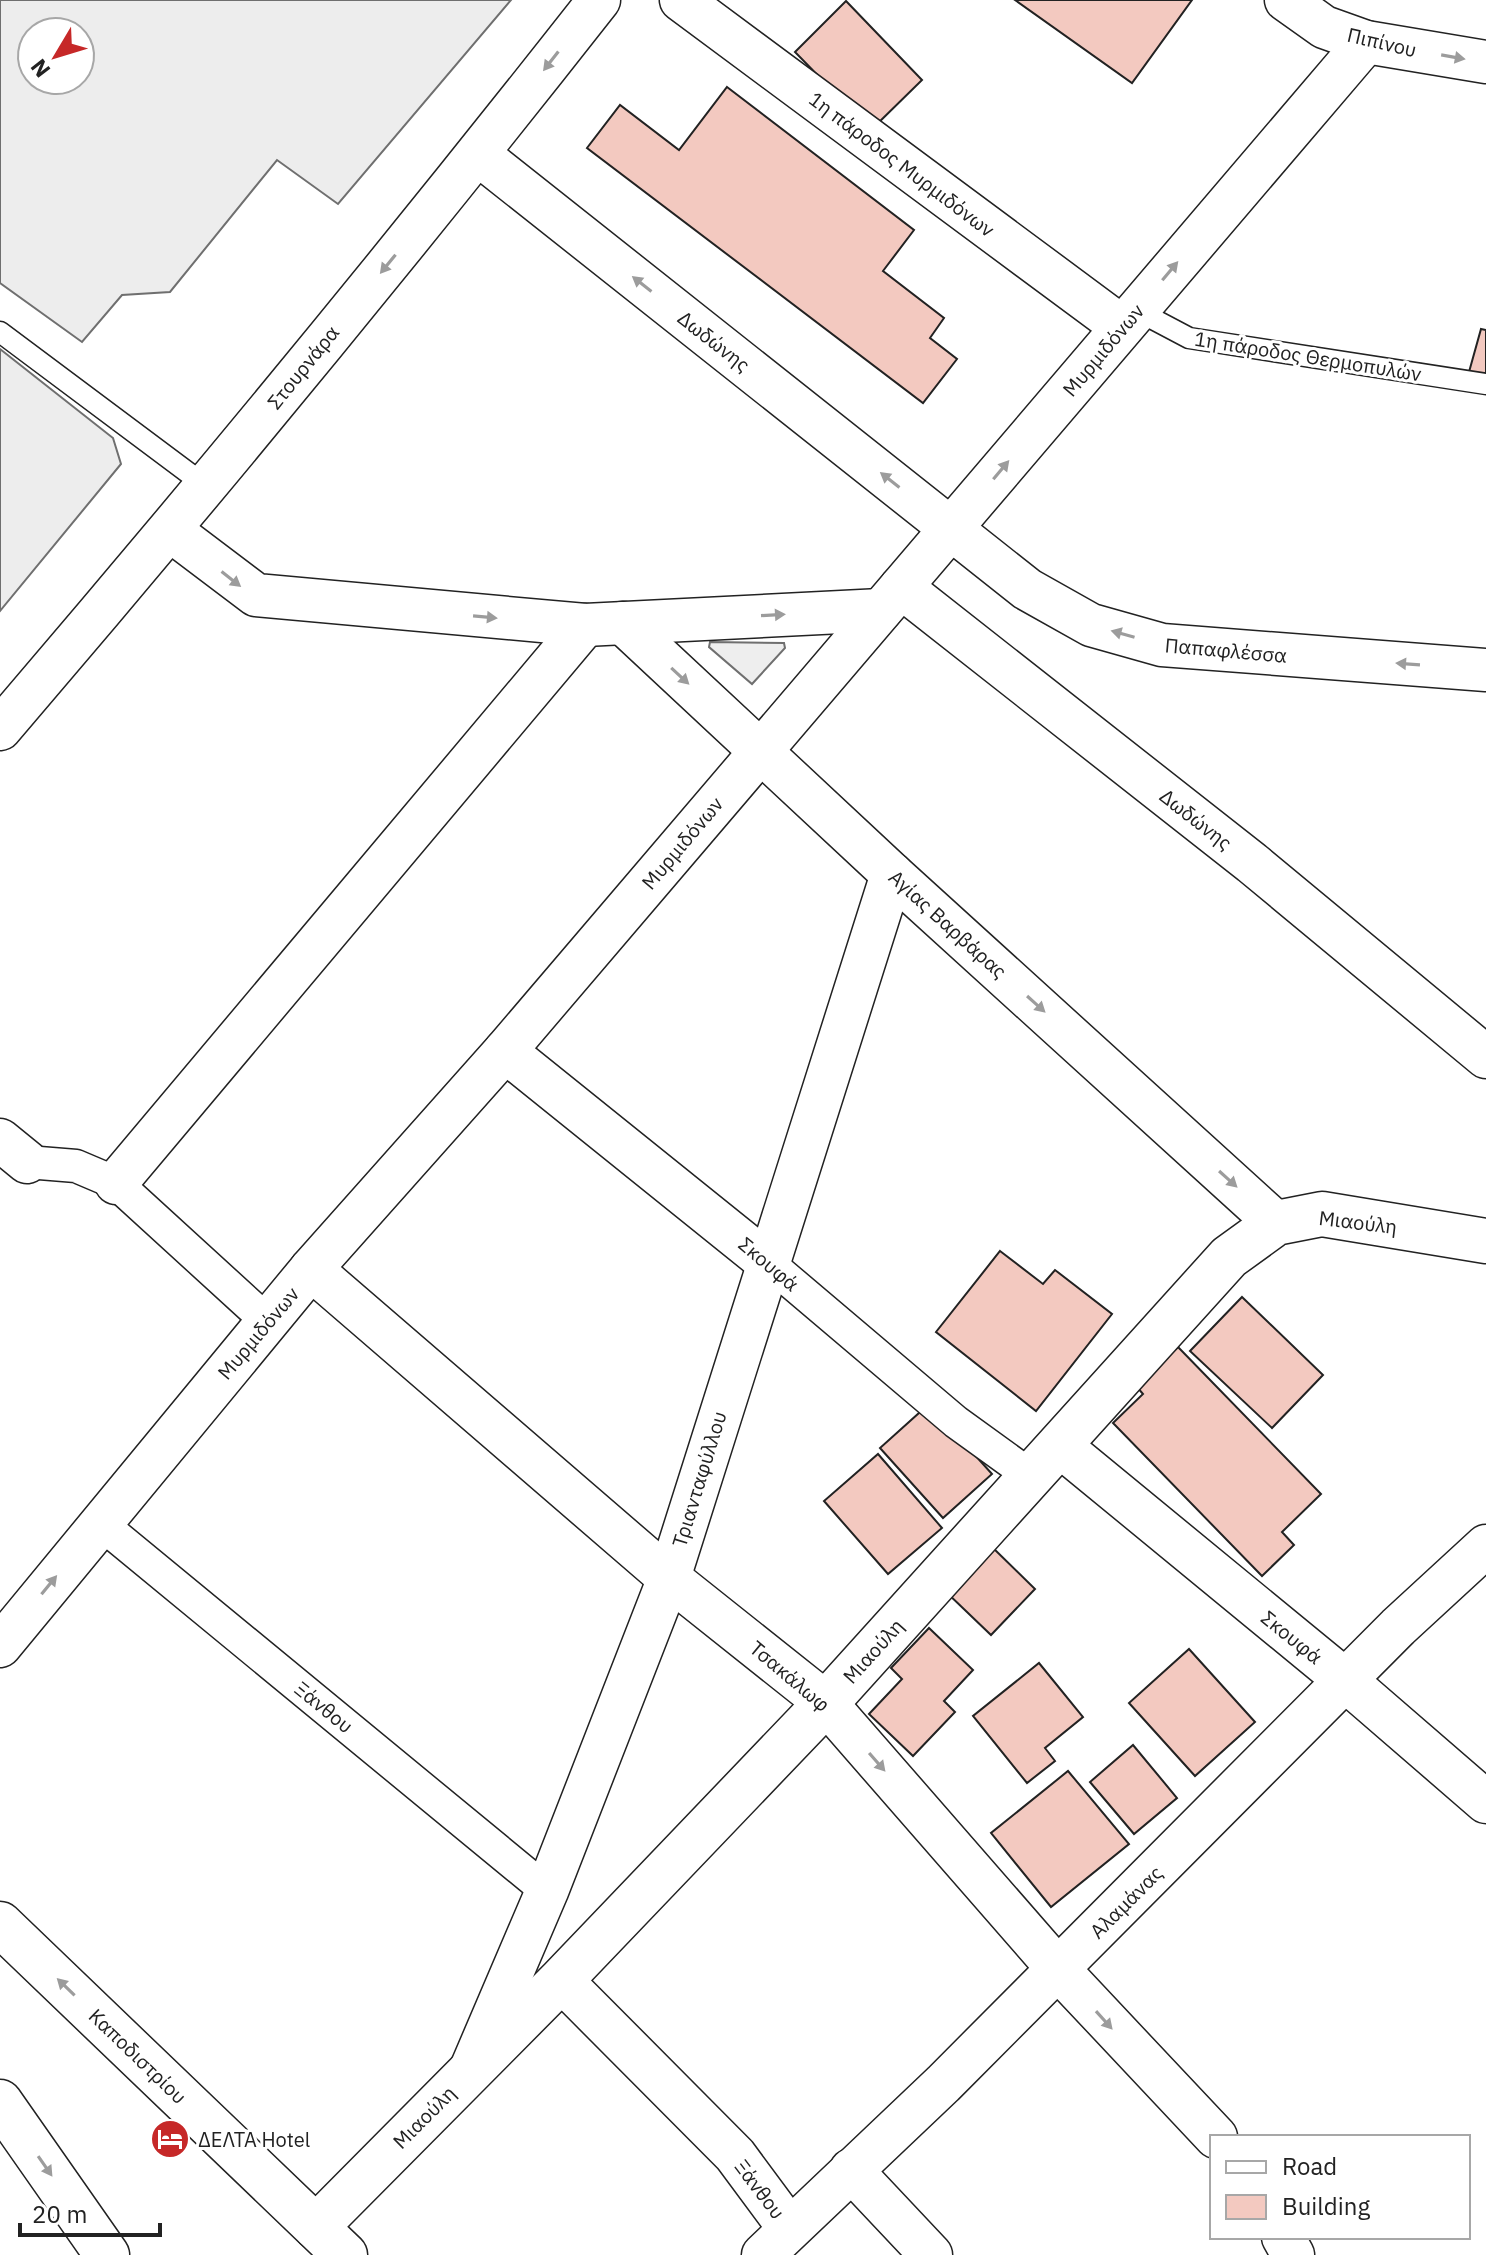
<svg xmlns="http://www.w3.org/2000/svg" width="1486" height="2255" font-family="'IBM Plex Sans',sans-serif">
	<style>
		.green { fill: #eee; stroke: #6f6f6f; stroke-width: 2 }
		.parking { fill: #ededed; stroke: #6f6f6f; stroke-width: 2; fill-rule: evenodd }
		.building { fill: #f3c9c0; stroke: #222; stroke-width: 2 }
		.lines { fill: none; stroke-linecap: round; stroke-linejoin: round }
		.service-casing { stroke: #222; stroke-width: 23 }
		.pedestrian-casing { stroke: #222; stroke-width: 35 }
		.minor-casing { stroke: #222; stroke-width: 45 }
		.tertiary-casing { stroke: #222; stroke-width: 47 }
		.secondary-casing { stroke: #222; stroke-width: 47 }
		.service { stroke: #fff; stroke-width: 20 }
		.pedestrian { stroke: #fff; stroke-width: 32 }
		.minor { stroke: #fff; stroke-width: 42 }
		.tertiary { stroke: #fff; stroke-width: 44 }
		.secondary { stroke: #fff; stroke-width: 44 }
		.oneway { fill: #9c9c9c }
		.labels { text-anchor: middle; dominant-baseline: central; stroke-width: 6; stroke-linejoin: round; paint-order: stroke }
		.street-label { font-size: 20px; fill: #222; stroke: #fff }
		.poi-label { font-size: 20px; fill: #222; stroke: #fff; text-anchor: start }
	</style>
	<rect width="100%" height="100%" fill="#fff"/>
	<path class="green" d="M710,642L784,643L785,648L752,684L709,647Z"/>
	<g class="parking">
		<path d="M0,0H511L338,204L277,160L170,292L122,295L82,342L0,283ZM32,32H80V80H32Z"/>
		<path d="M0,349L113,438L121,464L0,611Z"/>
	</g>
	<g class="building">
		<path d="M1015,0H1192L1132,83Z"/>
		<path d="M846,1L922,80L871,130L795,52Z"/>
		<path d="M727,87L914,230L883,271L944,318L930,338L957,359L923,403L587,148L620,105L679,150Z"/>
		<path d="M1481,329L1486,330V376L1469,372Z"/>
		<path d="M1000,1251L1043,1284L1055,1270L1112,1314L1036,1411L936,1332Z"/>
		<path d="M1242,1297L1323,1375L1272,1428L1190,1351Z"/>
		<path d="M1178,1347L1321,1494L1282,1532L1294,1545L1262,1576L1113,1423L1143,1394L1137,1387Z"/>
		<path d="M929,1404L992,1474L943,1518L880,1448Z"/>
		<path d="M878,1454L942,1528L888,1574L824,1501Z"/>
		<path d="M989,1544L1035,1589L991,1635L944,1590Z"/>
		<path d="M929,1628L973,1670L944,1701L955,1712L913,1756L869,1714L902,1679L891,1668Z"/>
		<path d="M1189,1649L1255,1722L1195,1776L1129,1703Z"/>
		<path d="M1039,1663L1083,1717L1045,1748L1055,1761L1027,1783L973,1716Z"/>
		<path d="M1133,1745L1177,1798L1134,1834L1090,1782Z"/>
		<path d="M1068,1771L1129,1844L1051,1907L991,1833Z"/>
	</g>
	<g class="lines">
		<defs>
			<g id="service">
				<path d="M1136,310L1189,338L1486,384"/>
				<path d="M0,332L206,486"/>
			</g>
			<g id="pedestrian">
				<path d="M27,1162L76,1166L116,1183L267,1321"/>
				<path d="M766,1261L956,1422L1032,1477"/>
				<path d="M100,1523L547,1891"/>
			</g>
			<g id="minor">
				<path d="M681,0L1122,327"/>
				<path d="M1286,0L1324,27L1366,42L1486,62"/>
				<path d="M478,154L1027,589L1091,625L1162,645L1486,670"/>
				<path d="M170,530L256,595L585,625L881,610"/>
				<path d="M901,587L1252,863L1486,1057"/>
				<path d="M623,623L892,874L1276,1223"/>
				<path d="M0,729C205,490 405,247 599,0"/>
				<path d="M505,1051L766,1261"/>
				<path d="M0,1140L27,1162"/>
				<path d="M116,1183L585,625"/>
				<path d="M311,1269L669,1578L826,1703L1058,1969L1216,2137"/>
				<path d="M1059,1445L1345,1680L1486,1802"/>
				<path d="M0,1646L311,1269L505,1051L1366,42"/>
				<path d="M561,1980L735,2155L789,2228"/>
				<path d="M470,2071L547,1891L669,1578L892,874"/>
				<path d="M851,2170L931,2255"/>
				<path d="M1283,2237L1293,2255"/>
				<path d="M763,2255L943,2084L1398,1627L1486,1546"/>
			</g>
			<path id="tertiary" d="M316,2227L561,1980L826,1703L1229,1257L1276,1223L1322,1214L1486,1241"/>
			<g id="secondary">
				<path d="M0,1924L345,2255"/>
				<path d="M0,2102L107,2255"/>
			</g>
		</defs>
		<use href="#service" class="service-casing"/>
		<use href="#pedestrian" class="pedestrian-casing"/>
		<use href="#minor" class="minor-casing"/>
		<use href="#tertiary" class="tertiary-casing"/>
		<use href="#secondary" class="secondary-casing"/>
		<use href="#service" class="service"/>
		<use href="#pedestrian" class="pedestrian"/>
		<use href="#minor" class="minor"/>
		<use href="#tertiary" class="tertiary"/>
		<use href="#secondary" class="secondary"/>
	</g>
	<defs><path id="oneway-solid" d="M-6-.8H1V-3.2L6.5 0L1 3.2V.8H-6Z" transform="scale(2)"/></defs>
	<g class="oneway">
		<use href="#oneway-solid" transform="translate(1453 57) rotate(10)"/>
		<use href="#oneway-solid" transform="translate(551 61) rotate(128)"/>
		<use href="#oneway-solid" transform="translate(388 264) rotate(129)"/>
		<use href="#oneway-solid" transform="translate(1170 271) rotate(-50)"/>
		<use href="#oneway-solid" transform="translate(642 284) rotate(-142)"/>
		<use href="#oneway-solid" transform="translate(1001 470) rotate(-50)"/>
		<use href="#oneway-solid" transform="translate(890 480) rotate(-142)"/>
		<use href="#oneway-solid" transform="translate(231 579) rotate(38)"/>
		<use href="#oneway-solid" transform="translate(773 615) rotate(-3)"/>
		<use href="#oneway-solid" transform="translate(485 617) rotate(5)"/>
		<use href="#oneway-solid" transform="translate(1123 634) rotate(-164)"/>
		<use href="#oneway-solid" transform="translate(1408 664) rotate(-176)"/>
		<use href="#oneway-solid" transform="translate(680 676) rotate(43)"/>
		<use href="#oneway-solid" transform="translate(1036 1004) rotate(42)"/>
		<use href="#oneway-solid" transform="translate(1228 1179) rotate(42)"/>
		<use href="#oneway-solid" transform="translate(49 1585) rotate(-51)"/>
		<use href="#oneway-solid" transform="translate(877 1762) rotate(49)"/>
		<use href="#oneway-solid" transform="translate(66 1987) rotate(-136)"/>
		<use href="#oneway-solid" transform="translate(1104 2020) rotate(48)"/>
		<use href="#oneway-solid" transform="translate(45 2166) rotate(55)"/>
	</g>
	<defs>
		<symbol id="hotel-disc" viewBox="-11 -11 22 22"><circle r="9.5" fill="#c62828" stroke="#fff"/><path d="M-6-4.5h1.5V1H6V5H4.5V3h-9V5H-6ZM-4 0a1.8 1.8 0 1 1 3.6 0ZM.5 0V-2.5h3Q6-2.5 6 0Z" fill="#fff"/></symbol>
	</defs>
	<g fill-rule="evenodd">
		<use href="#hotel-disc" x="148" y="2117" width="44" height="44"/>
	</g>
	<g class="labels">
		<g class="street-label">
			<text transform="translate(1382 42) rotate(13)">Πιπίνου</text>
			<text transform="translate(902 164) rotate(37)">1η πάροδος Μυρμιδόνων</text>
			<text transform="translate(714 341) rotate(38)">Δωδώνης</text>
			<text transform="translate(1103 350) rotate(-50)">Μυρμιδόνων</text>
			<text transform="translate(1308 356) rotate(9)">1η πάροδος Θερμοπυλών</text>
			<text transform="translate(303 367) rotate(-51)">Στουρνάρα</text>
			<text transform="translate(1226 650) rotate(5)">Παπαφλέσσα</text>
			<text transform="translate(1196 819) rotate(38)">Δωδώνης</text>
			<text transform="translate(682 843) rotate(-50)">Μυρμιδόνων</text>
			<text transform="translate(948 924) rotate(42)">Αγίας Βαρβάρας</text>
			<text transform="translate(1358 1222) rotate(7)">Μιαούλη</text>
			<text transform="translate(769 1264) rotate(40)">Σκουφά</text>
			<text transform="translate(258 1333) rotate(-50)">Μυρμιδόνων</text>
			<text transform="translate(699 1479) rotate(-73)">Τριανταφύλλου</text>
			<text transform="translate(1292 1637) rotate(39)">Σκουφά</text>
			<text transform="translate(873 1651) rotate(-48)">Μιαούλη</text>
			<text transform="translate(790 1676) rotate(40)">Τσακάλωφ</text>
			<text transform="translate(324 1707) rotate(39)">Ξάνθου</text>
			<text transform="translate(1126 1902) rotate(-45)">Αλαμάνας</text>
			<text transform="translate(138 2056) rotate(44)">Καποδιστρίου</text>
			<text transform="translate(424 2117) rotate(-45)">Μιαούλη</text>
			<text transform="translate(760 2189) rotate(53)">Ξάνθου</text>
		</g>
		<g class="poi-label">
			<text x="198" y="2139">ΔΕΛΤΑ Hotel</text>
		</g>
	</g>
	<rect x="1210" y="2135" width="260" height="104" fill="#ffffff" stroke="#a7a7a7" stroke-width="2"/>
	<rect x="1226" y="2161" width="40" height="12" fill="#ffffff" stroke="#a7a7a7" stroke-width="2"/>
	<text x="1282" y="2175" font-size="24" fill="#222222">Road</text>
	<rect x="1226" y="2195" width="40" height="24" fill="#f3c9c0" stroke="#a7a7a7" stroke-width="2"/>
	<text x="1282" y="2215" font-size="24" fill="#222222">Building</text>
	<g transform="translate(56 56) rotate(232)"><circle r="38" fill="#ffffff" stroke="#a7a7a7" stroke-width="2"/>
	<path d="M0-6L14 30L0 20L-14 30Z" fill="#c62828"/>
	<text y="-12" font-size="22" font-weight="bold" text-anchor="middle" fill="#222222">N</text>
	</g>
	<path d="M20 2223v12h140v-12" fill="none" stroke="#222222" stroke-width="4"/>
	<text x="32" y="2223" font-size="24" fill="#222222" stroke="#ffffff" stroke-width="6" paint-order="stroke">20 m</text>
</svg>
